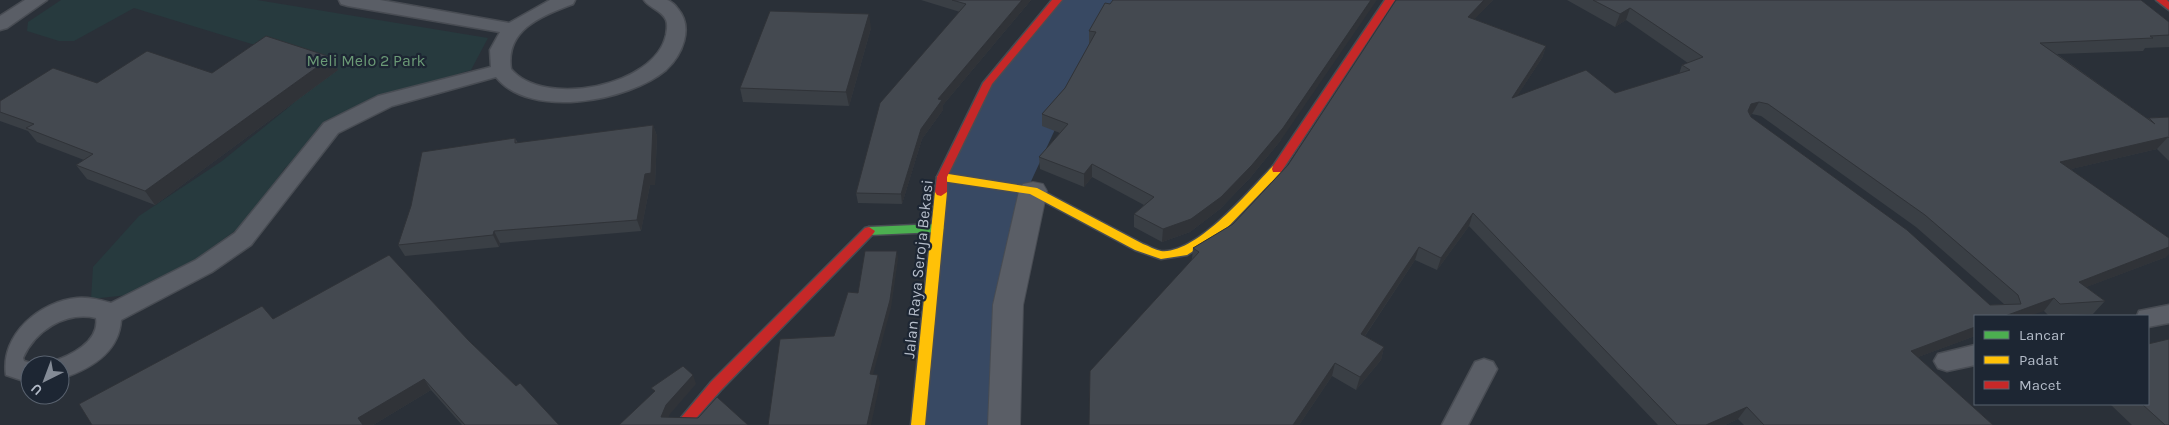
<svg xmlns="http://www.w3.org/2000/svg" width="2169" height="425" font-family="Karla,sans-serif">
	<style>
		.green { fill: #273a3e }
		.water { fill: #384963 }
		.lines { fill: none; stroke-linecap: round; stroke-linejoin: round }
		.lane-casing { stroke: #484c53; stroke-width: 3 }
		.street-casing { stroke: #484c53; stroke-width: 2 }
		.fast-casing { stroke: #484c53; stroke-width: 3 }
		.slow-casing { stroke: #484c53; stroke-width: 3 }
		.jam-casing { stroke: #484c53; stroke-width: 3 }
		.lane { fill: #5a5e66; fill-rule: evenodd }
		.street { fill: #5a5e66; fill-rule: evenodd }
		.fast { fill: #4caf50; fill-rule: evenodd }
		.slow { fill: #ffc107; fill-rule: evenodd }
		.jam { fill: #c62828; fill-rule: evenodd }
		.wall { fill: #3a3f45; fill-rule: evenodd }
		.shaded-wall { fill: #303338 }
		.building { fill: #444950; stroke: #303338; fill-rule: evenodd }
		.labels { text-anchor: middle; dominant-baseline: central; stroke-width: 4.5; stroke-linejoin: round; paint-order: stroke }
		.park-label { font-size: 16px; fill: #6b9a76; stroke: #1d2633 }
		.street-label { font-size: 16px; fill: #b4bcc9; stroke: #1d2633 }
	</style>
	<rect width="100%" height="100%" fill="#2a3038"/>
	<path class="green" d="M61,0H257L488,38L471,70L392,94L304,150L284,169L250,220L189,264L128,295L91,299L93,267L139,216L222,161L289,107L326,73L255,45L134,8L74,41H59L27,31L28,22Z"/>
	<path class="water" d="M1057,0H1131L1082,71L1027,190L1004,425H913L942,177L988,83Z"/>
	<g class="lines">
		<defs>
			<g id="lane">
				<path d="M25,0H47L7,28L0,30V16Z"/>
				<path d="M339,0H380L509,23L550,0H575L573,4C542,16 505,29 511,69C543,108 655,87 666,35C667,29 668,25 666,20C662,10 649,8 644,0C651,0 660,0 667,0C671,1 676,6 678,9C694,28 682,55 666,70C629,101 530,120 496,77L392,106L338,133L251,245L212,272L121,320C119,354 88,370 60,379V365H49L51,362C70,356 100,342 96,318C65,311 35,331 23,358L24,361L37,365H30V383L6,375C0,334 41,301 77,298C89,297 100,300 111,303L196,260L235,233L324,123L378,96L491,67L490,50L500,32L348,6L341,4Z"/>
				<path d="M2169,305V323L2148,327V316H2137L2139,311Z"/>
				<path d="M1975,345V365L1947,371L1938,368L1934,361L1938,354Z"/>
				<path d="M1484,359L1493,362L1497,369L1468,425H1442L1475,362Z"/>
			</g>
			<path id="street" d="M1033,182L1043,184L1047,191L1023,305L1020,425H988L993,305L1019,191L1023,184Z"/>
			<path id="fast" d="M938,224L944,228L938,232L869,235L863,231L869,227Z"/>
			<g id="slow">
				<path d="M1277,165L1281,166L1282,169L1281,172L1224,231L1187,255L1161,259L1135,250L1030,194L942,181L937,177L942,173L1037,188L1143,244C1149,246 1155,250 1161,251C1196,255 1250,190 1273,166Z"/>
				<path d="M941,188L947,192L925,425H911L935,192Z"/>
			</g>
			<g id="jam">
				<path d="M1052,0H1062L992,84L947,177V192L941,196L937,195L935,192L937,177L983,83Z"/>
				<path d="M1385,0H1395L1281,172H1273L1272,169L1273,166Z"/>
				<path d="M2156,0H2167L2169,2V10Z"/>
				<path d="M869,227L875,231L873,234L721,390L690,425H675L711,382L865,228Z"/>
			</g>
		</defs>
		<use href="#lane" class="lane-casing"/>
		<use href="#street" class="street-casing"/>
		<use href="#fast" class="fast-casing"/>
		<use href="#slow" class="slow-casing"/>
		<use href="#jam" class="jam-casing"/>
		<use href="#lane" class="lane"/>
		<use href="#street" class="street"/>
		<use href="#fast" class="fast"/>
		<use href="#slow" class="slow"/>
		<use href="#jam" class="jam"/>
	</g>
	<g class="wall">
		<path d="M921,0H1031L943,105V110L922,139L902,204L858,203L856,193L960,12Z"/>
		<path d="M1396,0H1493L1474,19L1546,46L1542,58L1517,96L1615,93L1679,74L1682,65L1688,63L1626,20L1615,27L1567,0H2141L2169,22V47L2145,48L2143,51L2057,54L2148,119L2149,118L2169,117V161L2157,149L2071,169L2166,257L2086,287L2105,301L2093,314L2049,316L2044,311L1975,316V336L1918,357L1993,425H1744L1738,419L1725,425H1658L1469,226L1437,270L1415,260L1365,336L1384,347L1381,360L1356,390L1332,376L1299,425H1089L1192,259L1193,248L1233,224L1288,165ZM1752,114L1761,116L1916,227L2004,304L1990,305L1751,117L1750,115Z"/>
		<path d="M1110,4L1281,140L1250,178L1220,209L1190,232L1162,242L1134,227V214L1144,205L1092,177L1084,187L1040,169L1039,157L1060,133L1042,126V114L1065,88L1090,43H1089V31Z"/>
		<path d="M871,28L849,106L743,102L740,88Z"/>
		<path d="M338,70L155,205L87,179L76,165L84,160L37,142L28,131L0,121V101L97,83L212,73Z"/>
		<path d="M653,125L657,136L655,185H650L641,231L500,243L499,247L405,256L398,245L515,138L518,143Z"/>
		<path d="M273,319L469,341L516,386L559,425H462L431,390L373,425H92Z"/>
		<path d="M2110,404H2148L2169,425H2132Z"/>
	</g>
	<g class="shaded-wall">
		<path d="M1022,0H1031L943,105V110L922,139L902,204L901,194L921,129L938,99Z"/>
		<path d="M1371,0H1377L1281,140L1250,178L1220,209L1190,232L1162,242L1163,229Z"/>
		<path d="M1484,0H1493L1465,29L1468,17Z"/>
		<path d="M1630,8L1626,20L1615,27L1620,14Z"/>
		<path d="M869,14L871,28L849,106L846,92Z"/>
		<path d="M1546,46L1542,58L1508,110L1512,98Z"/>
		<path d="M331,57L338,70L155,205L145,191Z"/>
		<path d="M1759,102L1752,114L1744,117L1751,104Z"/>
		<path d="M653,125L657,136L655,185H650L641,231L637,220Z"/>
		<path d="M2168,137L2157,149L2050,174L2060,162Z"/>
		<path d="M1092,164V177L1084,187V174Z"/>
		<path d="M1473,213L1469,226L1437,270L1441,258Z"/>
		<path d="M494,231L500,243L499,247L493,235Z"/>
		<path d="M1419,247L1415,260L1358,346L1361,334Z"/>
		<path d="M2169,247V254L2166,257L2068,294L2079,282Z"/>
		<path d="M897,251L898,259L891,308L871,382L870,374Z"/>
		<path d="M2054,298L2044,311L2029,316H2005Z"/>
		<path d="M1975,327V336L1902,363L1911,351Z"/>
		<path d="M1384,347L1381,360L1356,390L1360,377Z"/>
		<path d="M1335,363L1332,376L1299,425H1293Z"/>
		<path d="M693,375L696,384L670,414L665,425L661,417L666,405Z"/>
		<path d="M878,375L880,383L871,425H867Z"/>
		<path d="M424,379L431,390L373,425H363L358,418Z"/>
		<path d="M1747,407L1738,419L1725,425H1706Z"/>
	</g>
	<g class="building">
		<path d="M952,0H1022L938,99L942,100L921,129L901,194L856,193L880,103L966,4Z"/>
		<path d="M1113,0H1371L1283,128L1252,165L1221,197L1191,219L1163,229L1134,214L1154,197L1092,164L1084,174L1039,157L1068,124L1042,114L1065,88L1096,32L1089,31L1105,3L1110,4Z"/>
		<path d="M1396,0H1484L1468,17L1546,46L1512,98L1586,70L1615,93L1690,70L1682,65L1703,57L1630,8L1620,14L1593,0H2141L2169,22V35L2150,36L2153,38L2040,43L2155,124L2149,118L2169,117V138L2168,137L2060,162L2169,238V247L2079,282L2105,301L2060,304L2054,298L2005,316H1975V327L1911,351L1993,425H1764L1747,407L1706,425H1677L1473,213L1441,258L1419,247L1361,334L1384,347L1360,377L1335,363L1293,425H1089L1090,371L1199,252L1193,248L1233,224L1288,165ZM1759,102L1768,104L1925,215L2018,295L2021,304L1990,305L1907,230L1751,117L1748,111L1751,104Z"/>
		<path d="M770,11L869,14L846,92L740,88Z"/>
		<path d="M266,36L331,57L145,191L76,165L93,154L26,128L34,124L0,112V101L53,68L97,83L147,51L212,73Z"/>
		<path d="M653,125L651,173L645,174L637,220L494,231L493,235L398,245L411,206L422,152L515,138V143Z"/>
		<path d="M865,251H897L890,300L870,374L878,375L867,425H768L780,339L834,336L848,292L858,293Z"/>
		<path d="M389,255L469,341L516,386L520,383L559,425H465L424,379L358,418L363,425H92L79,404L262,306L273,319Z"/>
		<path d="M2169,339V425H2165L2142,404H2148V344Z"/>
		<path d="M683,366L693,375L666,405L661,417L698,418L717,397L748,425H619L655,391L651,388Z"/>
	</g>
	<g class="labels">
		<g class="park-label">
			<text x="366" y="60">Meli Melo 2 Park</text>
		</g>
		<g class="street-label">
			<text transform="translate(918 269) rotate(-84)">Jalan Raya Seroja Bekasi</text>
		</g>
	</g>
	<rect x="1974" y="315" width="175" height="90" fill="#1d2633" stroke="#59626f"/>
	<rect x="1984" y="331" width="25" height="8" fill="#4caf50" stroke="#59626f"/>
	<text x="2019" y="340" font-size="15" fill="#b4bcc9">Lancar</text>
	<rect x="1984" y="356" width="25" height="8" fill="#ffc107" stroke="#59626f"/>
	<text x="2019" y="365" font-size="15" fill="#b4bcc9">Padat</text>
	<rect x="1984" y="381" width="25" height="8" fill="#c62828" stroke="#59626f"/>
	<text x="2019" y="390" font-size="15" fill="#b4bcc9">Macet</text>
	<g transform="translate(45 380) rotate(222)"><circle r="24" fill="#1d2633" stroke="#59626f"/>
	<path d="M0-4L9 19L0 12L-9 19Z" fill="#848b96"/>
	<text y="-8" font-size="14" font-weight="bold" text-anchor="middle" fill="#b4bcc9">U</text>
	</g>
</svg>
